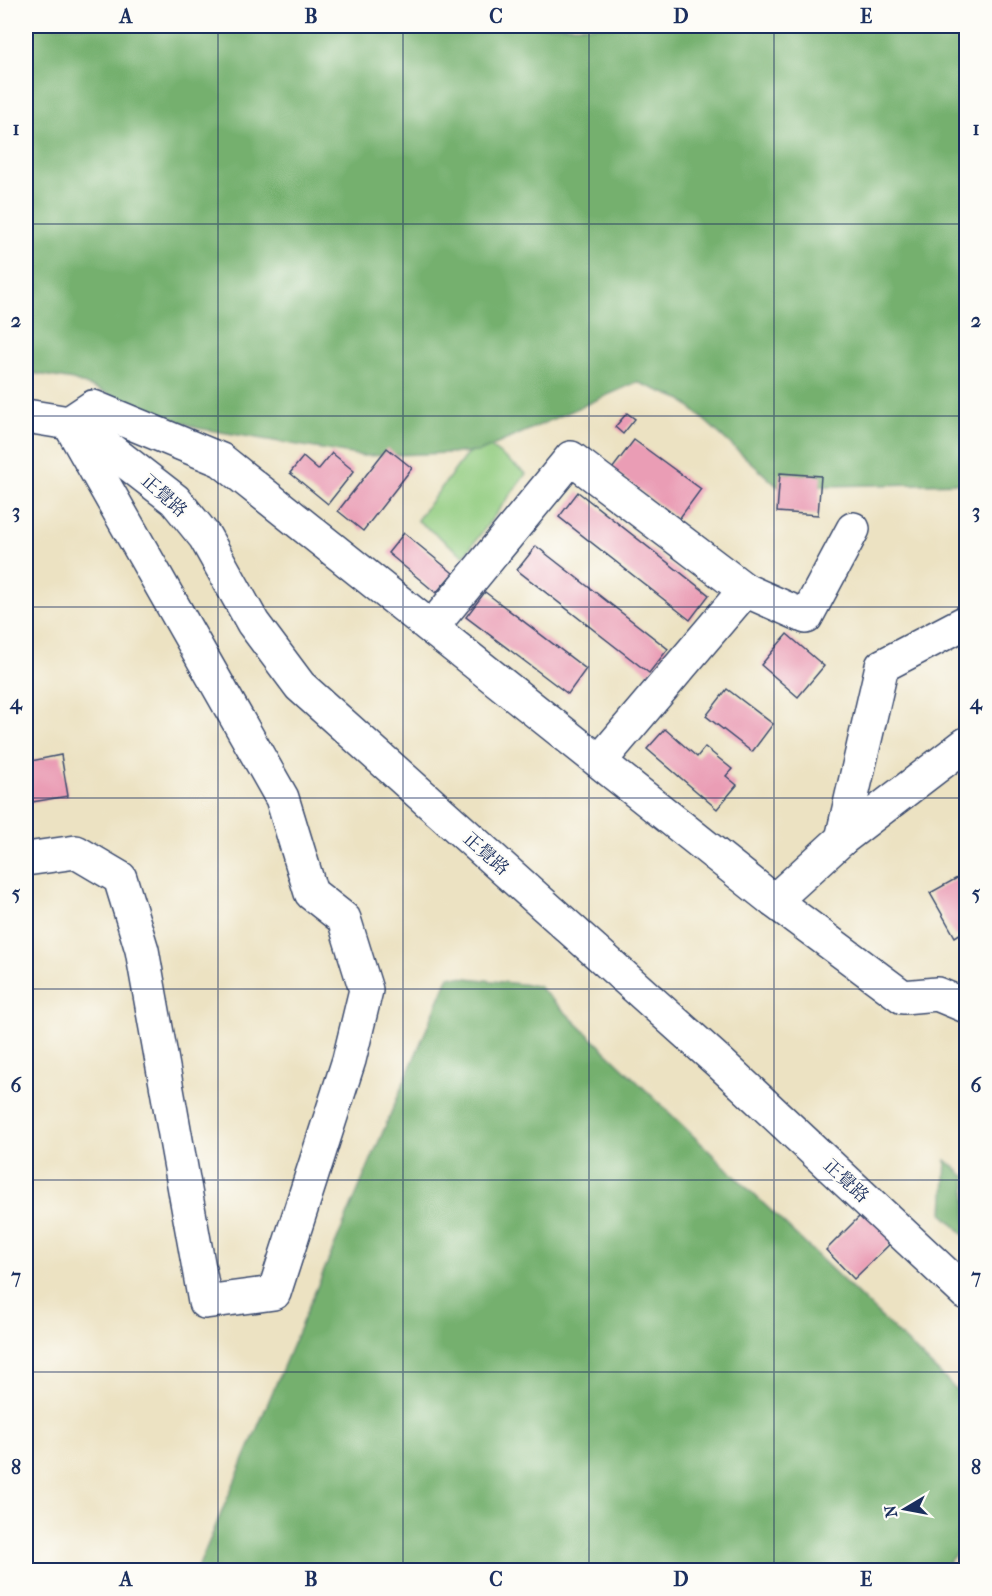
<svg xmlns="http://www.w3.org/2000/svg" width="992" height="1596" font-family="'IM FELL French Canon','Noto Serif TC',serif">
	<style>
		.green { fill: #92cc80; stroke: #567e6f; stroke-width: 1.5 }
		.forest { fill: #75b06e; stroke: #487066; stroke-width: 1.5 }
		.building { fill: #ea9db5 }
		.lines { fill: none; stroke-linecap: round; stroke-linejoin: round }
		.minor-casing { stroke: #3a4a6d; stroke-width: 36 }
		.minor { stroke: #fff; stroke-width: 33 }
		.grid { fill: none; stroke: #1b2f5e; stroke-width: 1.5; stroke-opacity: 0.55 }
		.labels { text-anchor: middle; dominant-baseline: central; stroke-width: 4.5; stroke-linejoin: round; paint-order: stroke }
		.street-label { font-size: 18px; fill: #1b2f5e; stroke: #fdfcf7 }
		.neatline { fill: none; stroke: #1b2f5e; stroke-width: 2 }
		.grid-label { font-size: 20px; text-anchor: middle; font-weight: bold; fill: #1b2f5e }
	</style>
	<rect width="100%" height="100%" fill="#fdfcf7"/>
	<filter id="ink" filterUnits="userSpaceOnUse"><feTurbulence type="fractalNoise" baseFrequency=".0167" numOctaves="2"/><feDisplacementMap in="SourceGraphic" scale="12" xChannelSelector="R" yChannelSelector="G"/><feConvolveMatrix kernelMatrix="1 2 1 2 8 2 1 2 1" color-interpolation-filters="sRGB"/></filter>
	<filter id="wash" filterUnits="userSpaceOnUse"><feTurbulence type="fractalNoise" baseFrequency=".008" numOctaves="4" result="noise"/><feDisplacementMap in="SourceGraphic" scale="24" xChannelSelector="R" yChannelSelector="G"/><feGaussianBlur stdDeviation="1.35" result="paint"/><feColorMatrix in="noise" values="0 0 0 0 0 0 0 0 0 0 0 0 0 0 0 0 0 1.4 0 .05"/><feComposite in="paint" operator="in"/></filter>
	<g filter="url(#wash)">
		<rect width="100%" height="100%" fill="#ece2c2"/>
		<path class="green" d="M479,438L526,474L464,556L417,520Z"/>
		<g class="forest">
			<path d="M26,26H966V483L778,487L682,400L637,382L479,452L363,456L197,428L73,380L26,372Z"/>
			<path d="M449,976L538,986L966,1399V1543L941,1570H197Z"/>
			<path d="M946,1160L966,1177V1237L943,1214Z"/>
		</g>
		<g id="blocks">
			<g class="building">
				<path d="M627,413L635,419L623,434L615,427Z"/>
				<path d="M634,440L701,489L679,519L612,469Z"/>
				<path d="M387,448L412,468L363,531L338,511Z"/>
				<path d="M332,453L354,471L328,504L290,473L303,457L318,470Z"/>
				<path d="M780,473L821,476L818,515L777,512Z"/>
				<path d="M578,492L709,595L690,620L559,517Z"/>
				<path d="M404,533L453,573L436,593L388,553Z"/>
				<path d="M536,546L668,649L649,673L517,570Z"/>
				<path d="M485,592L586,669L568,694L466,617Z"/>
				<path d="M787,634L824,666L798,697L761,665Z"/>
				<path d="M727,689L773,724L752,752L706,716Z"/>
				<path d="M665,729L697,757L705,747L732,769L726,776L737,785L717,809L647,749Z"/>
				<path d="M61,755L68,796L26,803V762Z"/>
				<path d="M966,873V930L955,937L930,893Z"/>
				<path d="M867,1209L896,1238L854,1279L826,1250Z"/>
			</g>
		</g>
	</g>
	<g filter="url(#ink)">
		<use href="#blocks" fill-opacity="0" stroke="#3a4a6d" stroke-width="1.5"/>
		<g class="lines">
			<defs>
				<g id="minor">
					<path d="M26,416L69,423L99,441L175,500L205,537L253,623L300,686L720,1063L966,1293"/>
					<path d="M745,590L806,617L853,529"/>
					<path d="M432,627L571,458L745,590L600,761"/>
					<path d="M842,839L882,666L966,622"/>
					<path d="M26,859L76,852L120,878L142,950L205,1302L274,1293L349,1060L366,990L344,919L311,893L282,798L69,423L93,407L221,460L774,901L903,997L937,994L966,1006"/>
					<path d="M774,901L842,839L966,744"/>
				</g>
			</defs>
			<use href="#minor" class="minor-casing"/>
			<use href="#minor" class="minor"/>
		</g>
	</g>
	<path class="grid" d="M218,26V1570M403,26V1570M589,26V1570M774,26V1570M26,224H966M26,416H966M26,607H966M26,798H966M26,989H966M26,1180H966M26,1372H966"/>
	<g class="labels">
		<g class="street-label">
			<text transform="translate(164 496) rotate(42)">正覺路</text>
			<text transform="translate(486 854) rotate(42)">正覺路</text>
			<text transform="translate(846 1181) rotate(43)">正覺路</text>
		</g>
	</g>
	<rect width="992" height="1596" fill="none" stroke="#fdfcf7" stroke-width="66"/>
	<g transform="translate(905 1509) rotate(260)" stroke="#fdfcf7" stroke-width="4.5" paint-order="stroke">
	<path d="M0-4.5L10 22L0 15L-10 22Z" fill="#1b2f5e"/>
	<text y="-9" font-size="16" font-weight="bold" text-anchor="middle" fill="#1b2f5e">N</text>
	</g>
	<rect x="33" y="33" width="926" height="1530" class="neatline"/>
	<g class="grid-label">
		<text x="126" y="23">A</text>
		<text x="311" y="23">B</text>
		<text x="496" y="23">C</text>
		<text x="681" y="23">D</text>
		<text x="866" y="23">E</text>
		<text x="16" y="135">1</text>
		<text x="976" y="135">1</text>
		<text x="16" y="327">2</text>
		<text x="976" y="327">2</text>
		<text x="16" y="518">3</text>
		<text x="976" y="518">3</text>
		<text x="16" y="709">4</text>
		<text x="976" y="709">4</text>
		<text x="16" y="900">5</text>
		<text x="976" y="900">5</text>
		<text x="16" y="1092">6</text>
		<text x="976" y="1092">6</text>
		<text x="16" y="1283">7</text>
		<text x="976" y="1283">7</text>
		<text x="16" y="1474">8</text>
		<text x="976" y="1474">8</text>
		<text x="126" y="1586">A</text>
		<text x="311" y="1586">B</text>
		<text x="496" y="1586">C</text>
		<text x="681" y="1586">D</text>
		<text x="866" y="1586">E</text>
	</g>
</svg>
